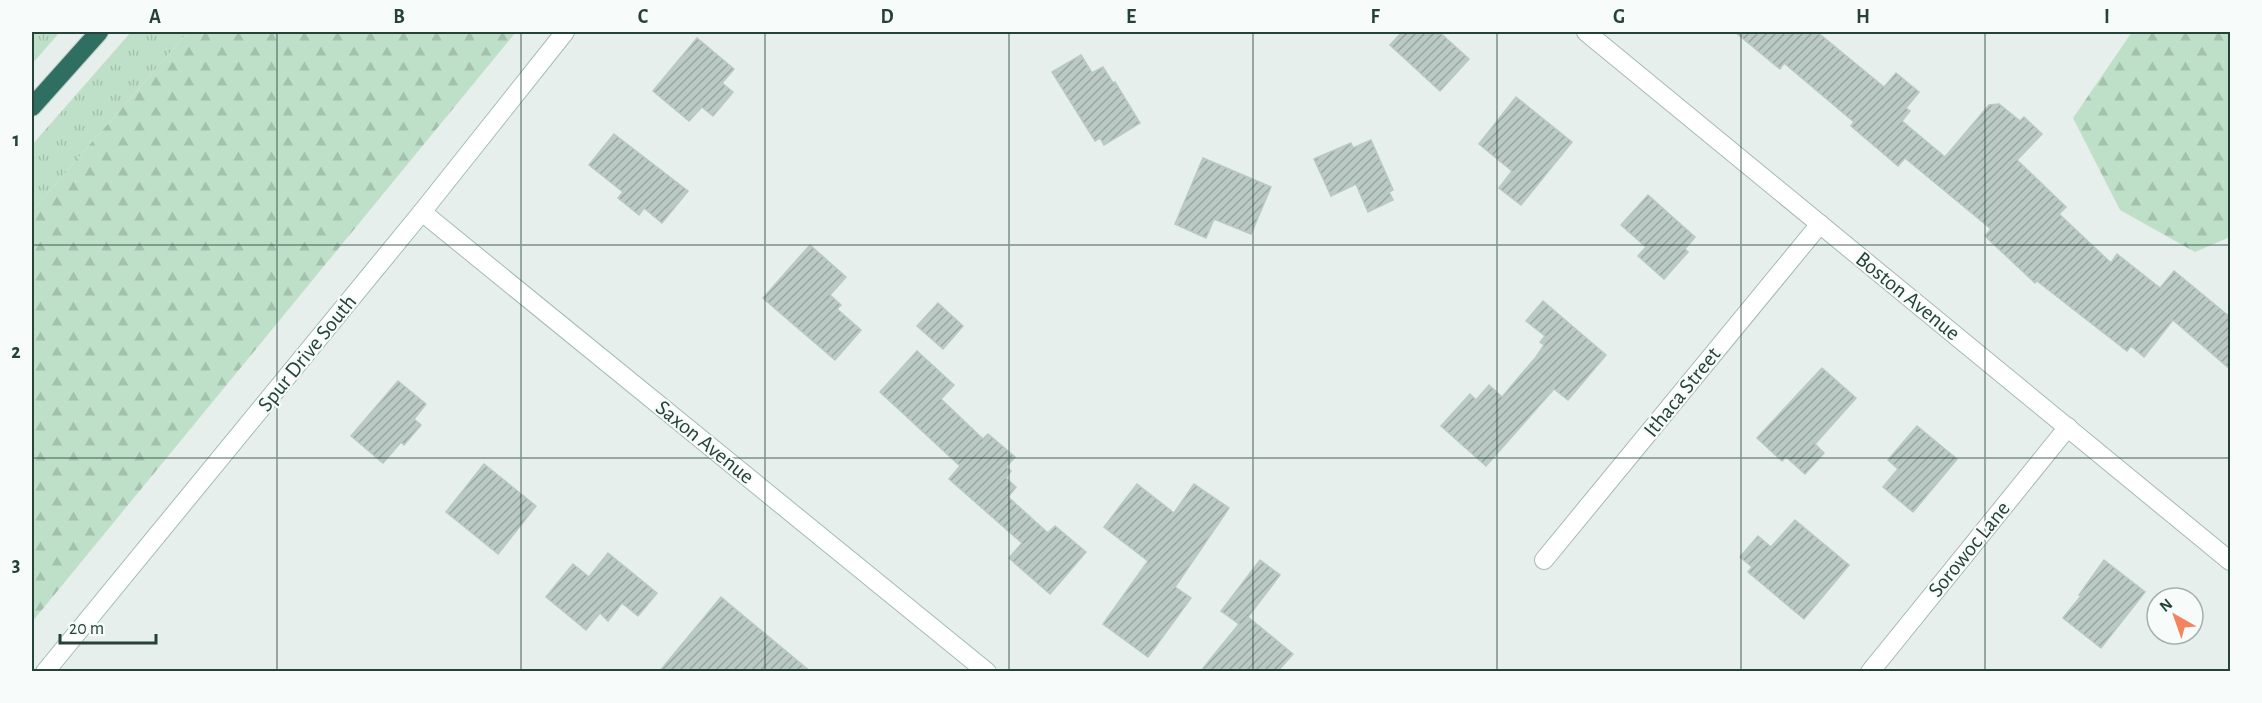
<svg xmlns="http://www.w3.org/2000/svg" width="2262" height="703" font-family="'Alegreya Sans',sans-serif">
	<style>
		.grass { fill: url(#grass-tufts) }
		.forest { fill: url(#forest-firs) }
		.building { fill: url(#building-hatch); stroke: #b8c9c2; stroke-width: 1.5 }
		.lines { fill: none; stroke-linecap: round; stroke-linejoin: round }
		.street-casing { stroke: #a8b8b2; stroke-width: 20 }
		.secondary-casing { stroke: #a4bbb3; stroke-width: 20 }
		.highway-casing { stroke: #c2cac8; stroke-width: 20 }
		.street { stroke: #fff; stroke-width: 18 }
		.secondary { stroke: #fff; stroke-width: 18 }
		.highway { stroke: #2f6f62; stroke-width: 18 }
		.grid { fill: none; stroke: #24423a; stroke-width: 1.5; stroke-opacity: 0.55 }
		.labels { text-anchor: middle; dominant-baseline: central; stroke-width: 4.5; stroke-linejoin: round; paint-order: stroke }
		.street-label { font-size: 22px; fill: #24423a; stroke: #f7fbf9 }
		.neatline { fill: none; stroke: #24423a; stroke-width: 2 }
		.grid-label { font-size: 20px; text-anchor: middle; font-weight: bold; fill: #24423a }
	</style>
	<defs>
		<pattern id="grass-tufts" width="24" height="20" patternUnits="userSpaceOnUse" patternTransform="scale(1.5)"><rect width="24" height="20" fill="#bfe0c8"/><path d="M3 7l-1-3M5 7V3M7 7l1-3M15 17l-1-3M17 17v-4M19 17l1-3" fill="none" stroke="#a4c1ad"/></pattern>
		<pattern id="forest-firs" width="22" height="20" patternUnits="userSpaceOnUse" patternTransform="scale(1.5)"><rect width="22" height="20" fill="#bfe0c8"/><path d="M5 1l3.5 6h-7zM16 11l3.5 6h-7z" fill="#a4c1ad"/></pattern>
		<pattern id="building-hatch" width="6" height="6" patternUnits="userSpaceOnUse" patternTransform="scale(1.5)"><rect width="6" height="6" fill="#bbcac4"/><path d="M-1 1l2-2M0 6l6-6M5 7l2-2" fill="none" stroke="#98a6a0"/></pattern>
	</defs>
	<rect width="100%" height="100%" fill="#e6efeb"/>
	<g class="grass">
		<path d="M32,32H60L32,64Z"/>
		<path d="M131,32H188L32,211V145Z"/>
	</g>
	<g class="forest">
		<path d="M188,32H516L32,622V211Z"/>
		<path d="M2132,32H2230V237L2195,252L2120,210L2073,118Z"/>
	</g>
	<g class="building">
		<path d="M1402,32H1439L1469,59L1440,91L1390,45Z"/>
		<path d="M1735,32H1817L1884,87L1896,73L1919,92L1906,108L1910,111L1902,121L1945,157L1989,105L1999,104L2020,121L2024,117L2042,134L2017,160L2066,207L2059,214L2111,263L2117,254L2160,288L2174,271L2230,317V369L2173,320L2144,357L2131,346L2127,351L2037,281L2035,283L1985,236L1991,229L1905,158L1898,166L1851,126L1854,122L1784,63L1780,69Z"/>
		<path d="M697,38L734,69L722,83L733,92L713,116L702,107L689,121L653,91Z"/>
		<path d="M1081,55L1092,73L1103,67L1113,83L1115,82L1140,123L1104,145L1100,138L1095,141L1052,72Z"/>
		<path d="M1516,97L1572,142L1521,205L1499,188L1512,171L1479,144Z"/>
		<path d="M614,134L688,191L662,223L644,208L639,215L618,198L623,192L589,165Z"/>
		<path d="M1371,140L1393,190L1389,192L1393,200L1368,212L1356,184L1331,196L1314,159L1351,143L1353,148Z"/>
		<path d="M1203,158L1271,187L1251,234L1214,219L1206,238L1175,224Z"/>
		<path d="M1648,195L1695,237L1685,249L1688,252L1664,279L1638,256L1646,247L1621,225Z"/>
		<path d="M810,245L846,277L830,295L841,305L837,309L861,330L835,360L763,298Z"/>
		<path d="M1543,301L1606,355L1568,400L1554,389L1486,466L1441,426L1470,394L1476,400L1489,385L1502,397L1536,357L1544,345L1540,342L1545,336L1526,321Z"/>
		<path d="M938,303L963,326L943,349L917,326Z"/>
		<path d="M917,351L954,385L941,399L983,439L988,434L1015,457L1006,467L1011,471L1006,478L1016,487L1008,497L1048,533L1055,526L1086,552L1050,594L1009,558L1022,543L949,479L960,466L880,392Z"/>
		<path d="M1822,368L1856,398L1815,444L1824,453L1805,474L1786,457L1782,461L1757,438Z"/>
		<path d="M398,381L426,404L414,419L421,425L404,445L401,442L383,463L351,436Z"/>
		<path d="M1917,426L1957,459L1913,512L1883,487L1898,469L1888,460Z"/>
		<path d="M484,464L536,506L498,554L446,512Z"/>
		<path d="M1137,484L1174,513L1194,484L1229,508L1175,587L1191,598L1148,657L1103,624L1148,561L1104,527Z"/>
		<path d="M1795,520L1849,565L1804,619L1748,572L1752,567L1740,557L1758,536L1771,547Z"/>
		<path d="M608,553L657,593L638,616L622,603L608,621L600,613L586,630L546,597L573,564L589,577Z"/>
		<path d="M1260,560L1280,575L1248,617L1293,654L1277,672H1200L1239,624L1221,611Z"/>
		<path d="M2104,560L2145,592L2101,648L2063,618L2081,596L2079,595Z"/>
		<path d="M721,597L746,618L811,672H659Z"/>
	</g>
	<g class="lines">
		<defs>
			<g id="street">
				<path d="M1586,32L2230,561"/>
				<path d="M1544,560L1820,224"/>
				<path d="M1870,672L2068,427"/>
			</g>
			<g id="secondary">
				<path d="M422,212L987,672"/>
				<path d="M45,672L422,212L565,32"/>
			</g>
			<path id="highway" d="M32,107L99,32"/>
		</defs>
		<use href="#street" class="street-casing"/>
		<use href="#secondary" class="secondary-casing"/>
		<use href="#highway" class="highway-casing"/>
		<use href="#street" class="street"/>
		<use href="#secondary" class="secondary"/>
		<use href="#highway" class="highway"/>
	</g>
	<path class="grid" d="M277,32V672M521,32V672M765,32V672M1009,32V672M1253,32V672M1497,32V672M1741,32V672M1985,32V672M32,245H2230M32,458H2230"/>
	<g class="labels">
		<g class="street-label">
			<text transform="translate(1908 296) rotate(39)">Boston Avenue</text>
			<text transform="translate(307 353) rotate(-51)">Spur Drive South</text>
			<text transform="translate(1682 392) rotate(-51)">Ithaca Street</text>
			<text transform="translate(705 442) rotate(39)">Saxon Avenue</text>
			<text transform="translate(1969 549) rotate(-51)">Sorowoc Lane</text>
		</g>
	</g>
	<rect width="2262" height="703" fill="none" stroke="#f7fbf9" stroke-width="66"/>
	<g transform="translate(2175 616) rotate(320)"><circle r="28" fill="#f7fbf9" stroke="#a3b1ad" stroke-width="1.5"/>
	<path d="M0-4.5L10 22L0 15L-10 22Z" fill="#f4845f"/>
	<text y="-9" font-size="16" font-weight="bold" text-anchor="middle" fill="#24423a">N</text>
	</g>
	<path d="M60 634v9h96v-9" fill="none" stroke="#24423a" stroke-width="3"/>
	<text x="69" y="634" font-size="18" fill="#24423a" stroke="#f7fbf9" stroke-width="4.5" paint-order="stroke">20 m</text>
	<rect x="33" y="33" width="2196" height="637" class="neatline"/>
	<g class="grid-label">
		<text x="155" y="23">A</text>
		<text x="399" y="23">B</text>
		<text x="643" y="23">C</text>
		<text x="887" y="23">D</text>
		<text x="1131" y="23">E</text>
		<text x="1375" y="23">F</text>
		<text x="1619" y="23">G</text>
		<text x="1863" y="23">H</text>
		<text x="2107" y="23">I</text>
		<text x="16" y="146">1</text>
		<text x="16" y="358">2</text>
		<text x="16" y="571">3</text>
	</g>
</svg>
